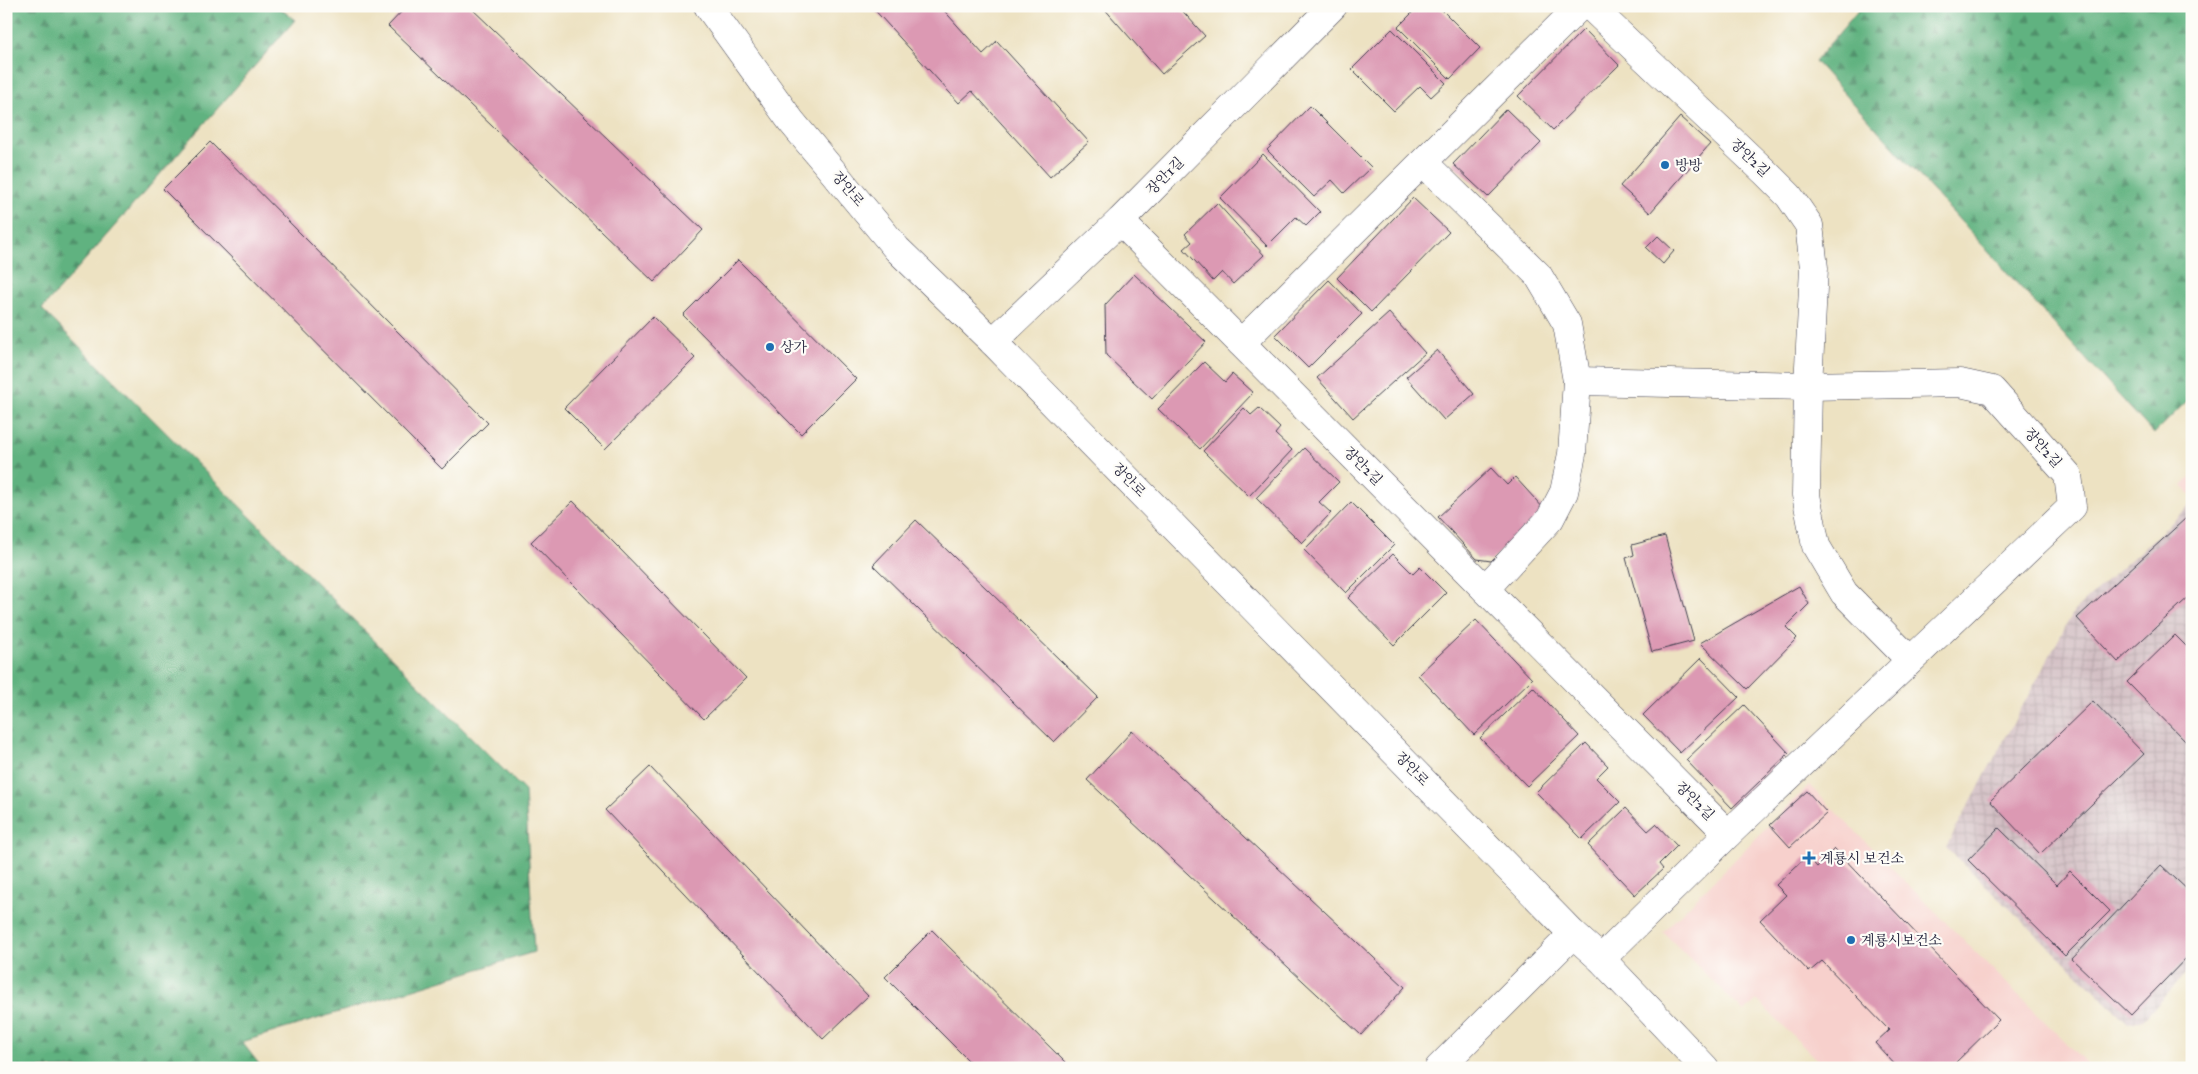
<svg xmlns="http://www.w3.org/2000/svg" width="2198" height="1074" font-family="'IM FELL Great Primer','Noto Serif KR',serif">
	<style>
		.built { fill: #f7d0cc }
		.industrial { fill: url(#industrial-grid) }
		.forest { fill: url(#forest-firs); stroke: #416a5e }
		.building { fill: #dc99b3 }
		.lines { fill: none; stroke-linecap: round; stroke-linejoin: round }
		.minor-casing { stroke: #403f4f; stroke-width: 29 }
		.minor { stroke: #fff; stroke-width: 28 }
		.poi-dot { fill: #1f6fb2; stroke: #fdfcf7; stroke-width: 2 }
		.labels { text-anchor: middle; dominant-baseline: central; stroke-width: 4.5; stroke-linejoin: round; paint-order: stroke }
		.street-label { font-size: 14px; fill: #22223b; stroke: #fdfcf7 }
		.poi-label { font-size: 14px; fill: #22223b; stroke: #fdfcf7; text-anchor: start }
	</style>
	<defs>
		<pattern id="industrial-grid" width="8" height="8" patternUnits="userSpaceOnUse" patternTransform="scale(1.25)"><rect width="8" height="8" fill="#d2bec3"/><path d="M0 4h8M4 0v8" fill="none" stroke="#b4a3a8"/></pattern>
		<pattern id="forest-firs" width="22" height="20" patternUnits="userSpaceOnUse" patternTransform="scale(1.25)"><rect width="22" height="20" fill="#60b280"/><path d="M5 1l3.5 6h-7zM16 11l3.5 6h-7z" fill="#4f906a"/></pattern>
	</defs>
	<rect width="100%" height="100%" fill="#fdfcf7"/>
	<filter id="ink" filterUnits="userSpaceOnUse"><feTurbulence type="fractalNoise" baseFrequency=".02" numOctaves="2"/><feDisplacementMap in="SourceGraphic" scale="10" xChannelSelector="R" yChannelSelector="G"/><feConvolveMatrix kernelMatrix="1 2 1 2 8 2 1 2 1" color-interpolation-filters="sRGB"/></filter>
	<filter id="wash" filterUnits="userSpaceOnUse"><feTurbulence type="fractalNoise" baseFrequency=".0096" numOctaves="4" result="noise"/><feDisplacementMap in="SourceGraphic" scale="20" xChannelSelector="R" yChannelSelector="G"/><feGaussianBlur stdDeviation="1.12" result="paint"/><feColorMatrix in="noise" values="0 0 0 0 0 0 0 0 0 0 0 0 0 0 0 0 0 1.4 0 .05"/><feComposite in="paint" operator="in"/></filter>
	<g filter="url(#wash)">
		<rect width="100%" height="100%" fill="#ede2c2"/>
		<g class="built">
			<path d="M2192,476V496L2182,486Z"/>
			<path d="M1809,785L2091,1068H1825L1757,1000L1744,1012L1663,932Z"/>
		</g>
		<path class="industrial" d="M2192,504V968L2143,1020L2128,1023L1946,847L2074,611Z"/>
		<g class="forest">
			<path d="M6,6H277L295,20L42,309L525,791L534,952L242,1042L262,1068H6Z"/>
			<path d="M1862,6H2192V396L2154,434L1815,61Z"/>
		</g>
		<g id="blocks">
			<g class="building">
				<path d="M407,6H469L703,230L654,282L388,26Z"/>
				<path d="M871,6H940L983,54L997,41L1089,142L1050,177L972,91L959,103Z"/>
				<path d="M1102,6H1178L1205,36L1162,74Z"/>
				<path d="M1419,6H1438L1480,48L1450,79L1398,27Z"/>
				<path d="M1392,29L1446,83L1431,97L1420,86L1394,111L1352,69Z"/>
				<path d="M1584,29L1619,65L1553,130L1518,96Z"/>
				<path d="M1310,106L1371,167L1344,193L1332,180L1314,197L1267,150Z"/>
				<path d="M1506,109L1541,143L1488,197L1453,164Z"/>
				<path d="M1680,117L1710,144L1650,213L1620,186Z"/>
				<path d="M210,142L488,423L442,469L163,189Z"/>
				<path d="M1263,154L1320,212L1306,226L1296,217L1267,246L1220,198Z"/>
				<path d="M1413,198L1449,232L1371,312L1337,278Z"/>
				<path d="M1217,203L1264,255L1233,284L1222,272L1213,281L1184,249L1192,242L1185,234Z"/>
				<path d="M1658,236L1674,251L1663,264L1646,248Z"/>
				<path d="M738,260L856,379L801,434L683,315Z"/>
				<path d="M1134,274L1206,342L1152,399L1106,355L1105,305Z"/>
				<path d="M1329,280L1362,314L1308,368L1275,335Z"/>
				<path d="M1389,313L1425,353L1353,418L1317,378Z"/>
				<path d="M653,317L695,358L605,449L564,408Z"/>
				<path d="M1437,350L1474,394L1444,420L1406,377Z"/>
				<path d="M1204,362L1225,382L1232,374L1253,393L1200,449L1158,409Z"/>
				<path d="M1244,408L1251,415L1259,408L1280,428L1275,434L1292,450L1249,496L1203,451Z"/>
				<path d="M1304,448L1339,482L1319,502L1331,513L1302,543L1256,498Z"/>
				<path d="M1491,468L1507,485L1515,477L1545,510L1491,561L1477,559L1438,517Z"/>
				<path d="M573,501L746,678L704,719L531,542Z"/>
				<path d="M1351,502L1394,545L1346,593L1304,550Z"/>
				<path d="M2186,518L2192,525V594L2118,662L2077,618Z"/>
				<path d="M916,520L1098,697L1054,742L873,565Z"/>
				<path d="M1665,536L1694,641L1652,652L1626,558L1634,555L1632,545Z"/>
				<path d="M1393,554L1413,574L1420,567L1446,593L1394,645L1348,598Z"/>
				<path d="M1799,586L1809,604L1786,627L1797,638L1747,689L1700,643Z"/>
				<path d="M1476,620L1532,679L1474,735L1418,675Z"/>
				<path d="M2175,635L2192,652V748L2127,682Z"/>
				<path d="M1701,658L1739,697L1680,753L1643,715Z"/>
				<path d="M1533,687L1579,736L1527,786L1480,738Z"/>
				<path d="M2093,701L2144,754L2040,854L1990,801Z"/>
				<path d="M1744,705L1789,753L1732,808L1686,760Z"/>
				<path d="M1132,731L1405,987L1361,1035L1087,780Z"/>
				<path d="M1586,743L1608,766L1596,778L1620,802L1582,839L1536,792Z"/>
				<path d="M650,767L868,996L823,1039L605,810Z"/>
				<path d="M1807,791L1827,813L1790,847L1770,825Z"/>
				<path d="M1626,808L1648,831L1656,824L1677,846L1659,864L1663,869L1635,895L1588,845Z"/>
				<path d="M1999,828L2057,885L2070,871L2110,911L2065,956L1968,860Z"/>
				<path d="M1835,849L1999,1020L1950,1068H1898L1875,1043L1889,1030L1822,961L1809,972L1760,920L1786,895L1776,885L1807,856L1817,867Z"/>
				<path d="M2161,865L2192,894V952L2131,1015L2072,959Z"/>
				<path d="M932,930L1071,1068H976L885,977Z"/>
			</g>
		</g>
	</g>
	<g filter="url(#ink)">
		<use href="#blocks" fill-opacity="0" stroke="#403f4f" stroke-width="1"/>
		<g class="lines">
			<defs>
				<g id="minor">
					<path d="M708,6L791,121L897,249L993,342L1573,934L1601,959L1705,1068"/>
					<path d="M1590,6L1766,173L1789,196L1809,225L1814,268L1808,386L1806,495L1816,546L1844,593L1910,660"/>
					<path d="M1424,163L1538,275L1567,324L1577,381L1572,454L1564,492L1550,519L1485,589"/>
					<path d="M1120,221L1728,834"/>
					<path d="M993,342L1120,221L1333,6"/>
					<path d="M1241,343L1580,6"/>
					<path d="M1577,381L1808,386L1960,383L1992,390L2068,475L2072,507L1728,834L1601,959"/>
					<path d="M1439,1068L1573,934"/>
				</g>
			</defs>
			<use href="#minor" class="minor-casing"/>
			<use href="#minor" class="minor"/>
		</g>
	</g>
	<g class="poi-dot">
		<circle cx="1665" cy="165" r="5"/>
		<circle cx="770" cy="347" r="5"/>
		<path d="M1806.5 850.5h5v5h5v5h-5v5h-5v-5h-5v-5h5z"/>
		<circle cx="1851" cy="940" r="5"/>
	</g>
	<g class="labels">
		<g class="street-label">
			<text transform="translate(1750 158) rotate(44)">장안2길</text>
			<text transform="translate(1165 176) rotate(-45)">장안1길</text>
			<text transform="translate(848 189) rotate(50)">장안로</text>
			<text transform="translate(2043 448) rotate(48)">장안2길</text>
			<text transform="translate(1363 466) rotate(45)">장안2길</text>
			<text transform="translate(1129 480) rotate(46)">장안로</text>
			<text transform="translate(1412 769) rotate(46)">장안로</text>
			<text transform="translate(1695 801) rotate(45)">장안2길</text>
		</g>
		<g class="poi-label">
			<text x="1675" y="165">방방</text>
			<text x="780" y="347">상가</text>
			<text x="1820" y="858">계룡시 보건소</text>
			<text x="1861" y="940">계룡시보건소</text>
		</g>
	</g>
	<rect width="2198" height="1074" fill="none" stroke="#fdfcf7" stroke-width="25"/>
</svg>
